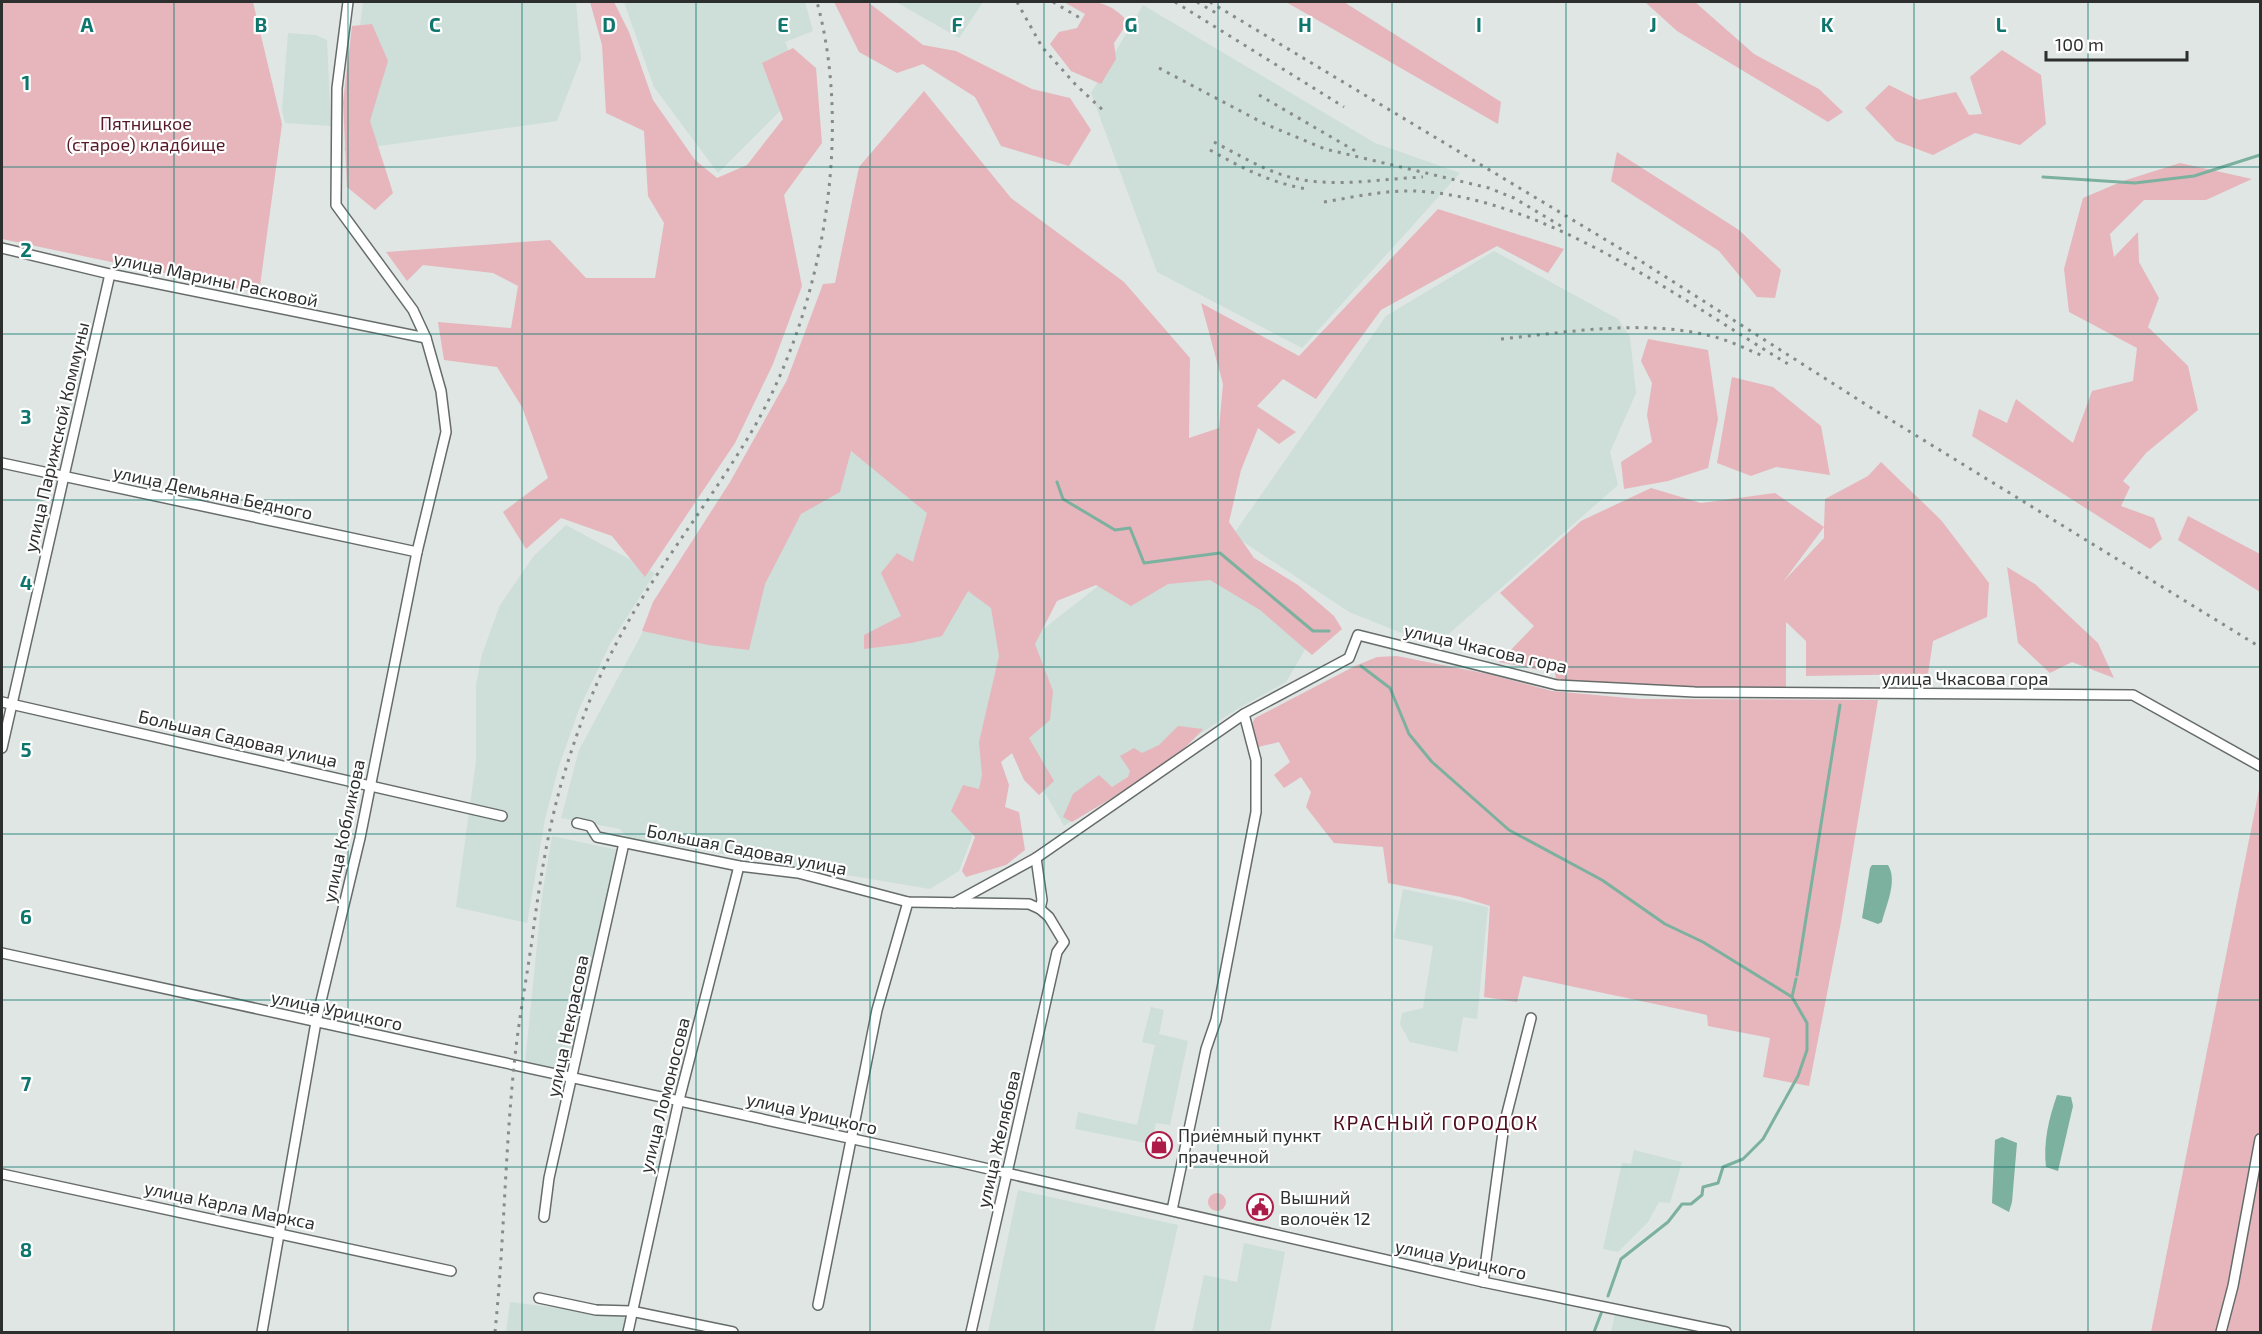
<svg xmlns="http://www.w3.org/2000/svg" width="2262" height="1334" font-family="'Exo 2',sans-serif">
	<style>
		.built { fill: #ceded9 }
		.green { fill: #e6b6bc; fill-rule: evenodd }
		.water { fill: #7cb09f }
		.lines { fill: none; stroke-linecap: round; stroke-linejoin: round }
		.stream { stroke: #7cb09f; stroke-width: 3 }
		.minor-casing { stroke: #666c6a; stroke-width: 12 }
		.minor { stroke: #fff; stroke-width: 9 }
		.rail { stroke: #878c8a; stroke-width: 3; stroke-dasharray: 3 6; stroke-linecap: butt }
		.grid { fill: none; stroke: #0f766e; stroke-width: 1.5; stroke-opacity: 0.55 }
		.labels { text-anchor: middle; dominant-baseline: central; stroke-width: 4.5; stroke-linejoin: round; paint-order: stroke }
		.park-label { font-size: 18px; fill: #561927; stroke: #fff }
		.street-label { font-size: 18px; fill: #2d2f2e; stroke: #fff }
		.poi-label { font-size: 18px; fill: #2d2f2e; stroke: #fff; text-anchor: start }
		.neighbourhood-label { font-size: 20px; letter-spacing: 1.5px; fill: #510c1f; stroke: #fff }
		.grid-label { font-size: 20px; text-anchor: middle; font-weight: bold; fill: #0f766e; stroke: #fff; stroke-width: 4.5; stroke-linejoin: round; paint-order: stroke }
	</style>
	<rect width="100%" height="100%" fill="#dfe6e4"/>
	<g class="built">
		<path d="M363,2H576L581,59L557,121L344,151Z"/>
		<path d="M624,2H805L813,31L785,42L804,87L718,173L654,87Z"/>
		<path d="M896,2H983L959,38Z"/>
		<path d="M1143,5L1375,143L1460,173L1302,348L1157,272L1091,93Z"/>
		<path d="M288,33L315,35L327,40L331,126L285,123L282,109Z"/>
		<path d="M1494,251L1618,319L1630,337L1636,393L1610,452L1618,485L1435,646L1349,612L1233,535L1386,316Z"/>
		<path d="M778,407L931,501L998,599L1009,652L971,840L959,871L930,889L628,838L620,829L561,818L579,750L658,604Z"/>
		<path d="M566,525L655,573L611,642L579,709L559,766L545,819L527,923L456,907L476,761V685L482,654L500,605L533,557Z"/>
		<path d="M1211,567L1309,643L1286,682L1237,709L1064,826L1018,746L1028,641L1111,576Z"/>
		<path d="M552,836L618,850L571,1072L525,1063L542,896Z"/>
		<path d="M1403,889L1488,907L1477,1019L1463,1017L1457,1052L1410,1042L1400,1024L1402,1013L1423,1008L1433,946L1394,938Z"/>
		<path d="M1151,1007L1164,1010L1159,1034L1188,1041L1170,1125L1156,1123L1151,1144L1075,1129L1078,1112L1137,1125L1155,1045L1142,1042Z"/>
		<path d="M1634,1150L1682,1162L1670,1203L1659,1202L1648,1222L1618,1252L1603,1249L1622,1163L1631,1164Z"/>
		<path d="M1018,1190L1178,1225L1154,1332H988Z"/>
		<path d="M1244,1243L1285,1252L1270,1332H1192L1204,1275L1237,1282Z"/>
		<path d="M510,1302L630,1317L627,1332H506Z"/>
		<path d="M1615,1314L1691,1329V1332H1611Z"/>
	</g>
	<g class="green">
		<path d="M2,2H253L282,124L259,293L2,239Z"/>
		<path d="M590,2H614L629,32L653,100L695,160L717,178L747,165L783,119L762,63L793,48L816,68L822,143L784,195L802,286L773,364L735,443L645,577L612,536L561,518L526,549L503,512L548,478L522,407L497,367L444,360L438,322L511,328L518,286L493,273L423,265L407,281L386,252L550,240L586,278H655L664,223L648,196L644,131L606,113L602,45Z"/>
		<path d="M834,2H868L923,45L956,51L1032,89L1070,98L1091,130L1069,166L1001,146L975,97L923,64L897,73L859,52Z"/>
		<path d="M1064,2C1094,1 1109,0 1128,22L1114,43L1116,59L1101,84L1071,71L1050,44L1059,32L1077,28L1085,14Z"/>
		<path d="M1286,2H1344L1501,102L1498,124Z"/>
		<path d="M1645,2H1695L1754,54L1819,89L1843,112L1828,122L1677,31Z"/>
		<path d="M372,24L388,61L370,121L393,193L375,210L347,187L343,102L352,26Z"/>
		<path d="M2002,50L2041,75L2046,124L2020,145L1975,133L1933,155L1896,141L1865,108L1889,85L1919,100L1956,92L1969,115L1982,114L1970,77Z"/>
		<path d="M924,91L1011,198L1124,282L1190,358L1189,438L1219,428L1223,384L1201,303L1299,356L1438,209L1564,249L1548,273L1497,246L1381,310L1316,399L1283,379L1257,406L1296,432L1279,444L1258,428L1241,470L1229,522L1254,558L1298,585L1334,616L1342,629L1312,655L1260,610L1210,580L1168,584L1131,606L1096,585L1057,601L1035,644L1053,691L1050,720L1029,738L1054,781L1039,795L1024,780L1012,753L1001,762L1009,785L1005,807L1019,812L1025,850L1006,865L966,877L962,871L975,837L951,811L963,785L979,789L982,775L979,742L999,656L991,608L968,591L942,636L911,643L864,649V635L901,616L881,573L897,553L913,562L927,513L851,451L840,492L801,514L765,584L749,650L708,645L642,631L653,602L730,482L787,380L823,284L835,283L859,167Z"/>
		<path d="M1617,152L1739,230L1781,270L1775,298L1757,297L1719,251L1611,181Z"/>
		<path d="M2180,163L2252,179L2206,200H2144L2110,234L2114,257L2138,232L2139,262L2159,298L2148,327L2188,366L2198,410L2146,453L2123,481L2130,487L2121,506L2154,518L2162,539L2150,549L1972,436L1979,409L2007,423L2016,399L2073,443L2092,391L2133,381L2137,348L2069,312L2064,269L2083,198L2123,181Z"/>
		<path d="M1648,339L1708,350L1718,419L1708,468L1668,481L1624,489L1621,462L1652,442L1647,415L1652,383L1641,361Z"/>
		<path d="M1732,377L1773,387L1821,426L1830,475L1776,467L1751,476L1717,463Z"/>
		<path d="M1881,462L1941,520L1989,583L1987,617L1933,641L1928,674L1806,676V641L1786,622V688C1710,688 1632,691 1556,679L1555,673L1499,662L1534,626L1500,593L1581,521L1651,488L1701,503L1775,493L1824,527L1825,499L1868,476ZM1824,527V538L1783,582Z"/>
		<path d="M2188,516L2260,554V592L2178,540Z"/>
		<path d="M2007,567L2035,584L2098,643L2114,678L2072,662L2050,673L2018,643Z"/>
		<path d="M1397,656L1488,674L1552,691L1639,699L1878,700L1841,922L1809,1086L1763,1077L1770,1038L1708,1026L1707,1015L1523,976L1517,1002L1484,997L1490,906L1461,897L1388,883L1383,847L1334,843L1306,807L1311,792L1301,777L1284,788L1274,775L1290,762L1279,742L1258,747L1252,724L1255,718L1355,666L1377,657Z"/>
		<path d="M1178,726L1203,729C1173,765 1113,797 1072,822L1063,817L1073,794L1099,775L1112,787L1128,777L1130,771L1120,756L1134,748L1142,753L1159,745Z"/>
		<path d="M2260,785V1332H2151Z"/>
		<circle cx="1217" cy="1202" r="9"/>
	</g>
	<g class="water">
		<path d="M1872,865H1888C1898,881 1886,905 1882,922L1878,924L1862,918L1870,868Z"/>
		<path d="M2057,1095L2071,1097L2073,1106L2058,1171L2046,1167C2043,1142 2049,1118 2057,1095Z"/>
		<path d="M2002,1137L2017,1143L2012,1202L2009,1212L1992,1203L1995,1140Z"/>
	</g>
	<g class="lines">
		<g class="stream">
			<path d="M2043,177L2135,183L2194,176L2260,155"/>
			<path d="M1057,482L1063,499L1115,530L1130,528L1144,563L1220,553L1313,631H1329"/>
			<path d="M1361,666L1390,688L1409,734L1432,762L1509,830L1602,880L1665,924L1703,942L1792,997L1807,1023V1050L1798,1076L1763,1139L1743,1159L1723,1167L1718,1183L1703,1187L1702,1195L1691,1204H1682L1668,1222L1621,1259L1608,1296"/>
			<path d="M1797,975L1840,705"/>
			<path d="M1792,997L1796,979"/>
			<path d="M1594,1332L1602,1311"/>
		</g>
		<defs>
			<g id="minor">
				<path d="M2,248L110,274L426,338"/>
				<path d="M2,463L417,552"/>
				<path d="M2,702L502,816"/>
				<path d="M2,748L110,274"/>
				<path d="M577,823L590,826L597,837L739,866L798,873L908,902L1029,904L1040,909L1049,917L1064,942L1057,952L971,1332"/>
				<path d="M1036,858L1042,900L1040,909"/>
				<path d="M954,903L1036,858L1244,714L1349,658L1358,635L1557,685L1695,692L2133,695L2260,766"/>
				<path d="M2,953L945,1159L1483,1282L1726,1332"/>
				<path d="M2,1174L451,1271"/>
				<path d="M1172,1210L1206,1049L1216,1020L1256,812V760L1244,714"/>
				<path d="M544,1217L549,1178L624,843"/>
				<path d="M1483,1282L1504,1125L1531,1018"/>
				<path d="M539,1298L596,1310L631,1311L733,1332"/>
				<path d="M818,1305L877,1010L908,902"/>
				<path d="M262,1332L316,1022L360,838L417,552L446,432L441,391L426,338L413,310L336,205L337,88L348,2"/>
				<path d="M628,1332L679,1100L739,866"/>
				<path d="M2221,1332L2233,1286L2260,1139"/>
			</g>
		</defs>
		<use href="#minor" class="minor-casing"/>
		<use href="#minor" class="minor"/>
		<g class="rail">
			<path d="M1017,2L1042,47L1076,85L1106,113"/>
			<path d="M1053,2L1080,18"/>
			<path d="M1175,2L1344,107"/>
			<path d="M1197,2L1216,13"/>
			<path d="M1210,2L1636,258L1873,409L2260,647"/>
			<path d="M1159,68L1265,124L1325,149L1489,188L1514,198L1561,226"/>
			<path d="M1259,95L1357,152"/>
			<path d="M1214,142C1241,156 1268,173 1298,179C1337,187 1383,179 1423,177"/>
			<path d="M1210,150C1242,168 1271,183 1307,189"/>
			<path d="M1324,202C1354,197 1385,190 1415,191C1544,197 1680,299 1788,364"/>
			<path d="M1501,339C1571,332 1642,319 1711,336C1729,340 1746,349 1763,356"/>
			<path d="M495,1332C504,1244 505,1154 514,1066C518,1024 526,982 532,940C539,887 547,833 562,781C576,734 593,687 616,644C656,567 713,499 756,424C823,305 853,134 817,2"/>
		</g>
	</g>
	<path class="grid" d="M174,2V1332M348,2V1332M522,2V1332M696,2V1332M870,2V1332M1044,2V1332M1218,2V1332M1392,2V1332M1566,2V1332M1740,2V1332M1914,2V1332M2088,2V1332M2,167H2260M2,334H2260M2,500H2260M2,667H2260M2,834H2260M2,1000H2260M2,1167H2260"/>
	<defs>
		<symbol id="shop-ring" viewBox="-11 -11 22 22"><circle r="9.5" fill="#fff" stroke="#ad1b49" stroke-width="1.5"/><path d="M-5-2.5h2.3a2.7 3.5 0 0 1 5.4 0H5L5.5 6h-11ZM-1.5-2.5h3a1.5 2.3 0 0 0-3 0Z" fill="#ad1b49"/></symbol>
		<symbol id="civic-ring" viewBox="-11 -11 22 22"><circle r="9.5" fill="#fff" stroke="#ad1b49" stroke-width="1.5"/><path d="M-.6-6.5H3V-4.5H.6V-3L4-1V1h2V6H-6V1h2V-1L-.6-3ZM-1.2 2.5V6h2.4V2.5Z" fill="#ad1b49"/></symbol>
	</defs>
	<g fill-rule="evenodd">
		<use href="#shop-ring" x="1144" y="1130" width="30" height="30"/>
		<use href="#civic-ring" x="1245" y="1192" width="30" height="30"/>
	</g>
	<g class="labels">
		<g class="park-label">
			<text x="146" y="123">Пятницкое<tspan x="146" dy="21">(старое) кладбище</tspan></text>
		</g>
		<g class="street-label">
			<text transform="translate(216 279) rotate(12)">улица Марины Расковой</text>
			<text transform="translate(56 437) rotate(-77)">улица Парижской Коммуны</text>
			<text transform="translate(213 492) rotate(12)">улица Демьяна Бедного</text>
			<text transform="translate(1486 648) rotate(13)">улица Чкасова гора</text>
			<text x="1965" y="678">улица Чкасова гора</text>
			<text transform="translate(238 738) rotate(13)">Большая Садовая улица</text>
			<text transform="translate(343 831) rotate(-78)">улица Кобликова</text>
			<text transform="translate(747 849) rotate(11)">Большая Садовая улица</text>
			<text transform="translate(337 1010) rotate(12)">улица Урицкого</text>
			<text transform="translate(567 1026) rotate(-78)">улица Некрасова</text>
			<text transform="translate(664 1095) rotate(-76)">улица Ломоносова</text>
			<text transform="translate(812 1113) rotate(13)">улица Урицкого</text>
			<text transform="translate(998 1139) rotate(-77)">улица Желябова</text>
			<text transform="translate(230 1205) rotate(12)">улица Карла Маркса</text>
			<text transform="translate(1461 1259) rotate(12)">улица Урицкого</text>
		</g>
		<g class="poi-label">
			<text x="1178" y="1135">Приёмный пункт<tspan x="1178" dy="21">прачечной</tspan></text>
			<text x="1280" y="1197">Вышний<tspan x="1280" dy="21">волочёк 12</tspan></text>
		</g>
		<g class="neighbourhood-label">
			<text x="1436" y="1122">КРАСНЫЙ ГОРОДОК</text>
		</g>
	</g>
	<g class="grid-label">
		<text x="87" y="32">A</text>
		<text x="261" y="32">B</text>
		<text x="435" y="32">C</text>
		<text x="609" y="32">D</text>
		<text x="783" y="32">E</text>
		<text x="957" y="32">F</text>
		<text x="1131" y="32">G</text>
		<text x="1305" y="32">H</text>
		<text x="1479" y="32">I</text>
		<text x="1653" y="32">J</text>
		<text x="1827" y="32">K</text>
		<text x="2001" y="32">L</text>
		<text x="26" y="90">1</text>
		<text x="26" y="257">2</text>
		<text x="26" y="424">3</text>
		<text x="26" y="590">4</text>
		<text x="26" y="757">5</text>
		<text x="26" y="924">6</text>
		<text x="26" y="1091">7</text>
		<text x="26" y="1257">8</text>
	</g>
	<rect width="2262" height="1334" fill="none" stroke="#2d2f2e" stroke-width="6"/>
	<path d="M2046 51v9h141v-9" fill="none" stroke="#2d2f2e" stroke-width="3"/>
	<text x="2055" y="51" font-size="18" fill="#2d2f2e" stroke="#ffffff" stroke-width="4.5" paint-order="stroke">100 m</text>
</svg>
